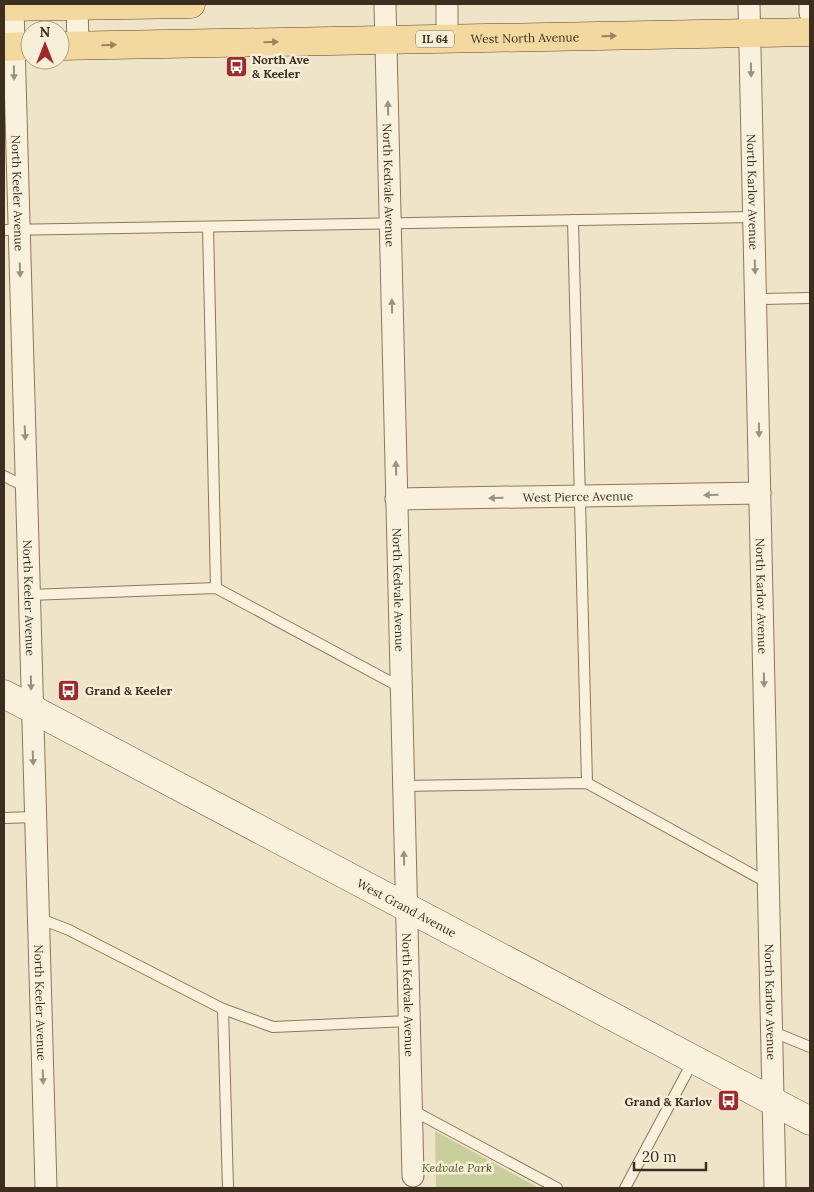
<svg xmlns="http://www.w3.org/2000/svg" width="814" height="1192" font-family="Lora,serif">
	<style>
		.green { fill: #c9cf9b }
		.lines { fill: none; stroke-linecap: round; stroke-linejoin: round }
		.lane-casing { stroke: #8d765c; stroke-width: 12 }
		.street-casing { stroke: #8d765c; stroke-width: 23 }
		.secondary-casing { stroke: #6f573f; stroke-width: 29 }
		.primary-casing { stroke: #5b4430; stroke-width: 29 }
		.lane { stroke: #faf1dc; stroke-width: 10 }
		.street { stroke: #faf1dc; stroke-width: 21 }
		.secondary { stroke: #faf1dc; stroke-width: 28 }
		.primary { stroke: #f3d9a0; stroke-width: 28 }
		.oneway { fill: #988460 }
		.oneway2 { fill: #9c907e }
		.labels { text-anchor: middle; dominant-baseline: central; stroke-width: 5; stroke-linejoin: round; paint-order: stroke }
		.shield { fill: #f7eed8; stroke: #756857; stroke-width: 1 }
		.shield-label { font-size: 11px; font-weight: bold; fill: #3d2e20 }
		.street-label { font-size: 12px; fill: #3d2e20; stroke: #f7eed8 }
		.poi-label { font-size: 12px; font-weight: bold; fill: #3d2e20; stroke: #f7eed8; text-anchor: start }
		.park-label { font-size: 12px; font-style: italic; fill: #4d5a26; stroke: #f7eed8 }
	</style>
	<rect width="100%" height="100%" fill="#f0e4c8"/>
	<path class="green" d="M435,1131L539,1188H436Z"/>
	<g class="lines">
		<defs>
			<g id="lane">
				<path d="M573,220L587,783"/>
				<path d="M208,227L216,588"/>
				<path d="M4,230L754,217"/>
				<path d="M756,299L810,298"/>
				<path d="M4,476L26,487"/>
				<path d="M29,595L216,588L400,687"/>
				<path d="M402,786L587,783L768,883"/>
				<path d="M4,818L35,817"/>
				<path d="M38,918L69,930L223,1009L273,1027L409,1021"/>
				<path d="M223,1009L228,1188"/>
				<path d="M771,1031L810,1047"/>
				<path d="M412,1110L557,1188"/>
				<path d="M625,1188L693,1061"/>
			</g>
			<g id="street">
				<path d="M77,4L78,46"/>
				<path id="s1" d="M385,4L413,1176"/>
				<path d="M447,4V39"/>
				<path id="s2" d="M749,4L775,1188"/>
				<path d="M810,4V13"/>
				<path id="s3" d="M13,7L46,1188"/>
				<path id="s4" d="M396,499L760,493"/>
			</g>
			<g id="secondary">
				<path id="s5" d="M4,694L810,1121"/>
			</g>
			<g id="primary">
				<path d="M4,7L191,4"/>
				<path id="s6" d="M60,46L810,32"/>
				<path d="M4,47L30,46"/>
			</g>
		</defs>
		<use href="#lane" class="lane-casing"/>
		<use href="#street" class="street-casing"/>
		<use href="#secondary" class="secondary-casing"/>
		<use href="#primary" class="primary-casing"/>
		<use href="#lane" class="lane"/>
		<use href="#street" class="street"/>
		<use href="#secondary" class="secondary"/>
		<use href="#primary" class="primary"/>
	</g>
	<defs><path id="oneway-solid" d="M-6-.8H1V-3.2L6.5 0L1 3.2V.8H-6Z" transform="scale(1.25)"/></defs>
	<g class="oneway">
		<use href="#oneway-solid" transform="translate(609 36) rotate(-1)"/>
		<use href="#oneway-solid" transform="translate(271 42) rotate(-1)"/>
		<use href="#oneway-solid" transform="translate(109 45) rotate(-1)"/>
	</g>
	<g class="oneway2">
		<use href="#oneway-solid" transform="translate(751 70) rotate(89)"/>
		<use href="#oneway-solid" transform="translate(14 73) rotate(89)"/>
		<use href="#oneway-solid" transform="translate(388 108) rotate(-91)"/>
		<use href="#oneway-solid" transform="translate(755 267) rotate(88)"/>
		<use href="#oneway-solid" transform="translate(20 270) rotate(88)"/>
		<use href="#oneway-solid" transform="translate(392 306) rotate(-91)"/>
		<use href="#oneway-solid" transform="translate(759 430) rotate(89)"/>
		<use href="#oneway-solid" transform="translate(25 433) rotate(88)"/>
		<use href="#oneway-solid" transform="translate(396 468) rotate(-91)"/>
		<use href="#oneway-solid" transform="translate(711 495) rotate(179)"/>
		<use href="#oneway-solid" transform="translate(496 498) rotate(179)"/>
		<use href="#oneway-solid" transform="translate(764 680) rotate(89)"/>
		<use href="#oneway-solid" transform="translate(31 683) rotate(89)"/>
		<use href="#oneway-solid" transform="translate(33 758) rotate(88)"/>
		<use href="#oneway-solid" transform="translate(404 858) rotate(-91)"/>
		<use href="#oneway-solid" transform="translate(43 1077) rotate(88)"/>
	</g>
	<defs>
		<symbol id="bus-square" viewBox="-11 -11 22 22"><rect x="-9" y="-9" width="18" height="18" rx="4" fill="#9e2a2b" stroke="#f7eed8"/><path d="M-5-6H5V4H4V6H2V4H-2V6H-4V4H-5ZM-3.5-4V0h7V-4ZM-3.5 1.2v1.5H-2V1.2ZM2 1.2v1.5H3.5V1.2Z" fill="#fff"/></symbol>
	</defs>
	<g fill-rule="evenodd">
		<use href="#bus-square" x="224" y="54" width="25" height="25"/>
		<use href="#bus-square" x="56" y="678" width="25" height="25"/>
		<use href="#bus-square" x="716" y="1088" width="25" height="25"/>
	</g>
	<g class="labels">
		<rect class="shield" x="416" y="30.5" width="38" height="17" rx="4"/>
		<g class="shield-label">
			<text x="435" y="39">IL 64</text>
		</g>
		<g class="street-label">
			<text stroke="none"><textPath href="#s6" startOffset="465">West North Avenue</textPath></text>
			<text stroke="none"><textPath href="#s1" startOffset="181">North Kedvale Avenue</textPath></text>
			<text stroke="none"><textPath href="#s2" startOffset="188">North Karlov Avenue</textPath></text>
			<text stroke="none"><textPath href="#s3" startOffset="186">North Keeler Avenue</textPath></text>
			<text stroke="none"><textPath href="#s4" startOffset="182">West Pierce Avenue</textPath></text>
			<text stroke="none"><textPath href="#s1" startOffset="586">North Kedvale Avenue</textPath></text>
			<text stroke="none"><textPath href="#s2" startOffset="592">North Karlov Avenue</textPath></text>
			<text stroke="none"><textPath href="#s3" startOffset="591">North Keeler Avenue</textPath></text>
			<text stroke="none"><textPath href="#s5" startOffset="456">West Grand Avenue</textPath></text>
			<text stroke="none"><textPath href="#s1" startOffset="991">North Kedvale Avenue</textPath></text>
			<text stroke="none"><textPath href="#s2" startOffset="998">North Karlov Avenue</textPath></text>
			<text stroke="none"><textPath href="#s3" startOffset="996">North Keeler Avenue</textPath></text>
		</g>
		<g class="poi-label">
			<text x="252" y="59">North Ave<tspan x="252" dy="14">&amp; Keeler</tspan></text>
			<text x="85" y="690">Grand &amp; Keeler</text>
			<text x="712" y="1101" text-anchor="end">Grand &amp; Karlov</text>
		</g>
		<g class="park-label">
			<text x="457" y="1167">Kedvale Park</text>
		</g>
	</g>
	<rect width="814" height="1192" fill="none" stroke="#3d2e20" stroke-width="10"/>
	<g transform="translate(45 45)"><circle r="24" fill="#f7eed8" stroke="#ada18e"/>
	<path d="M0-4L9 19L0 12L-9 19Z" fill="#9e2a2b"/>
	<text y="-8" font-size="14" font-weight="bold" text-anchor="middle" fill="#3d2e20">N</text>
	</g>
	<path d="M634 1162v8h72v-8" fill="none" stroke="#3d2e20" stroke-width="2.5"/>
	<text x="642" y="1162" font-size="15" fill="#3d2e20" stroke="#f7eed8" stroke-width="4" paint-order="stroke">20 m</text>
</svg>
